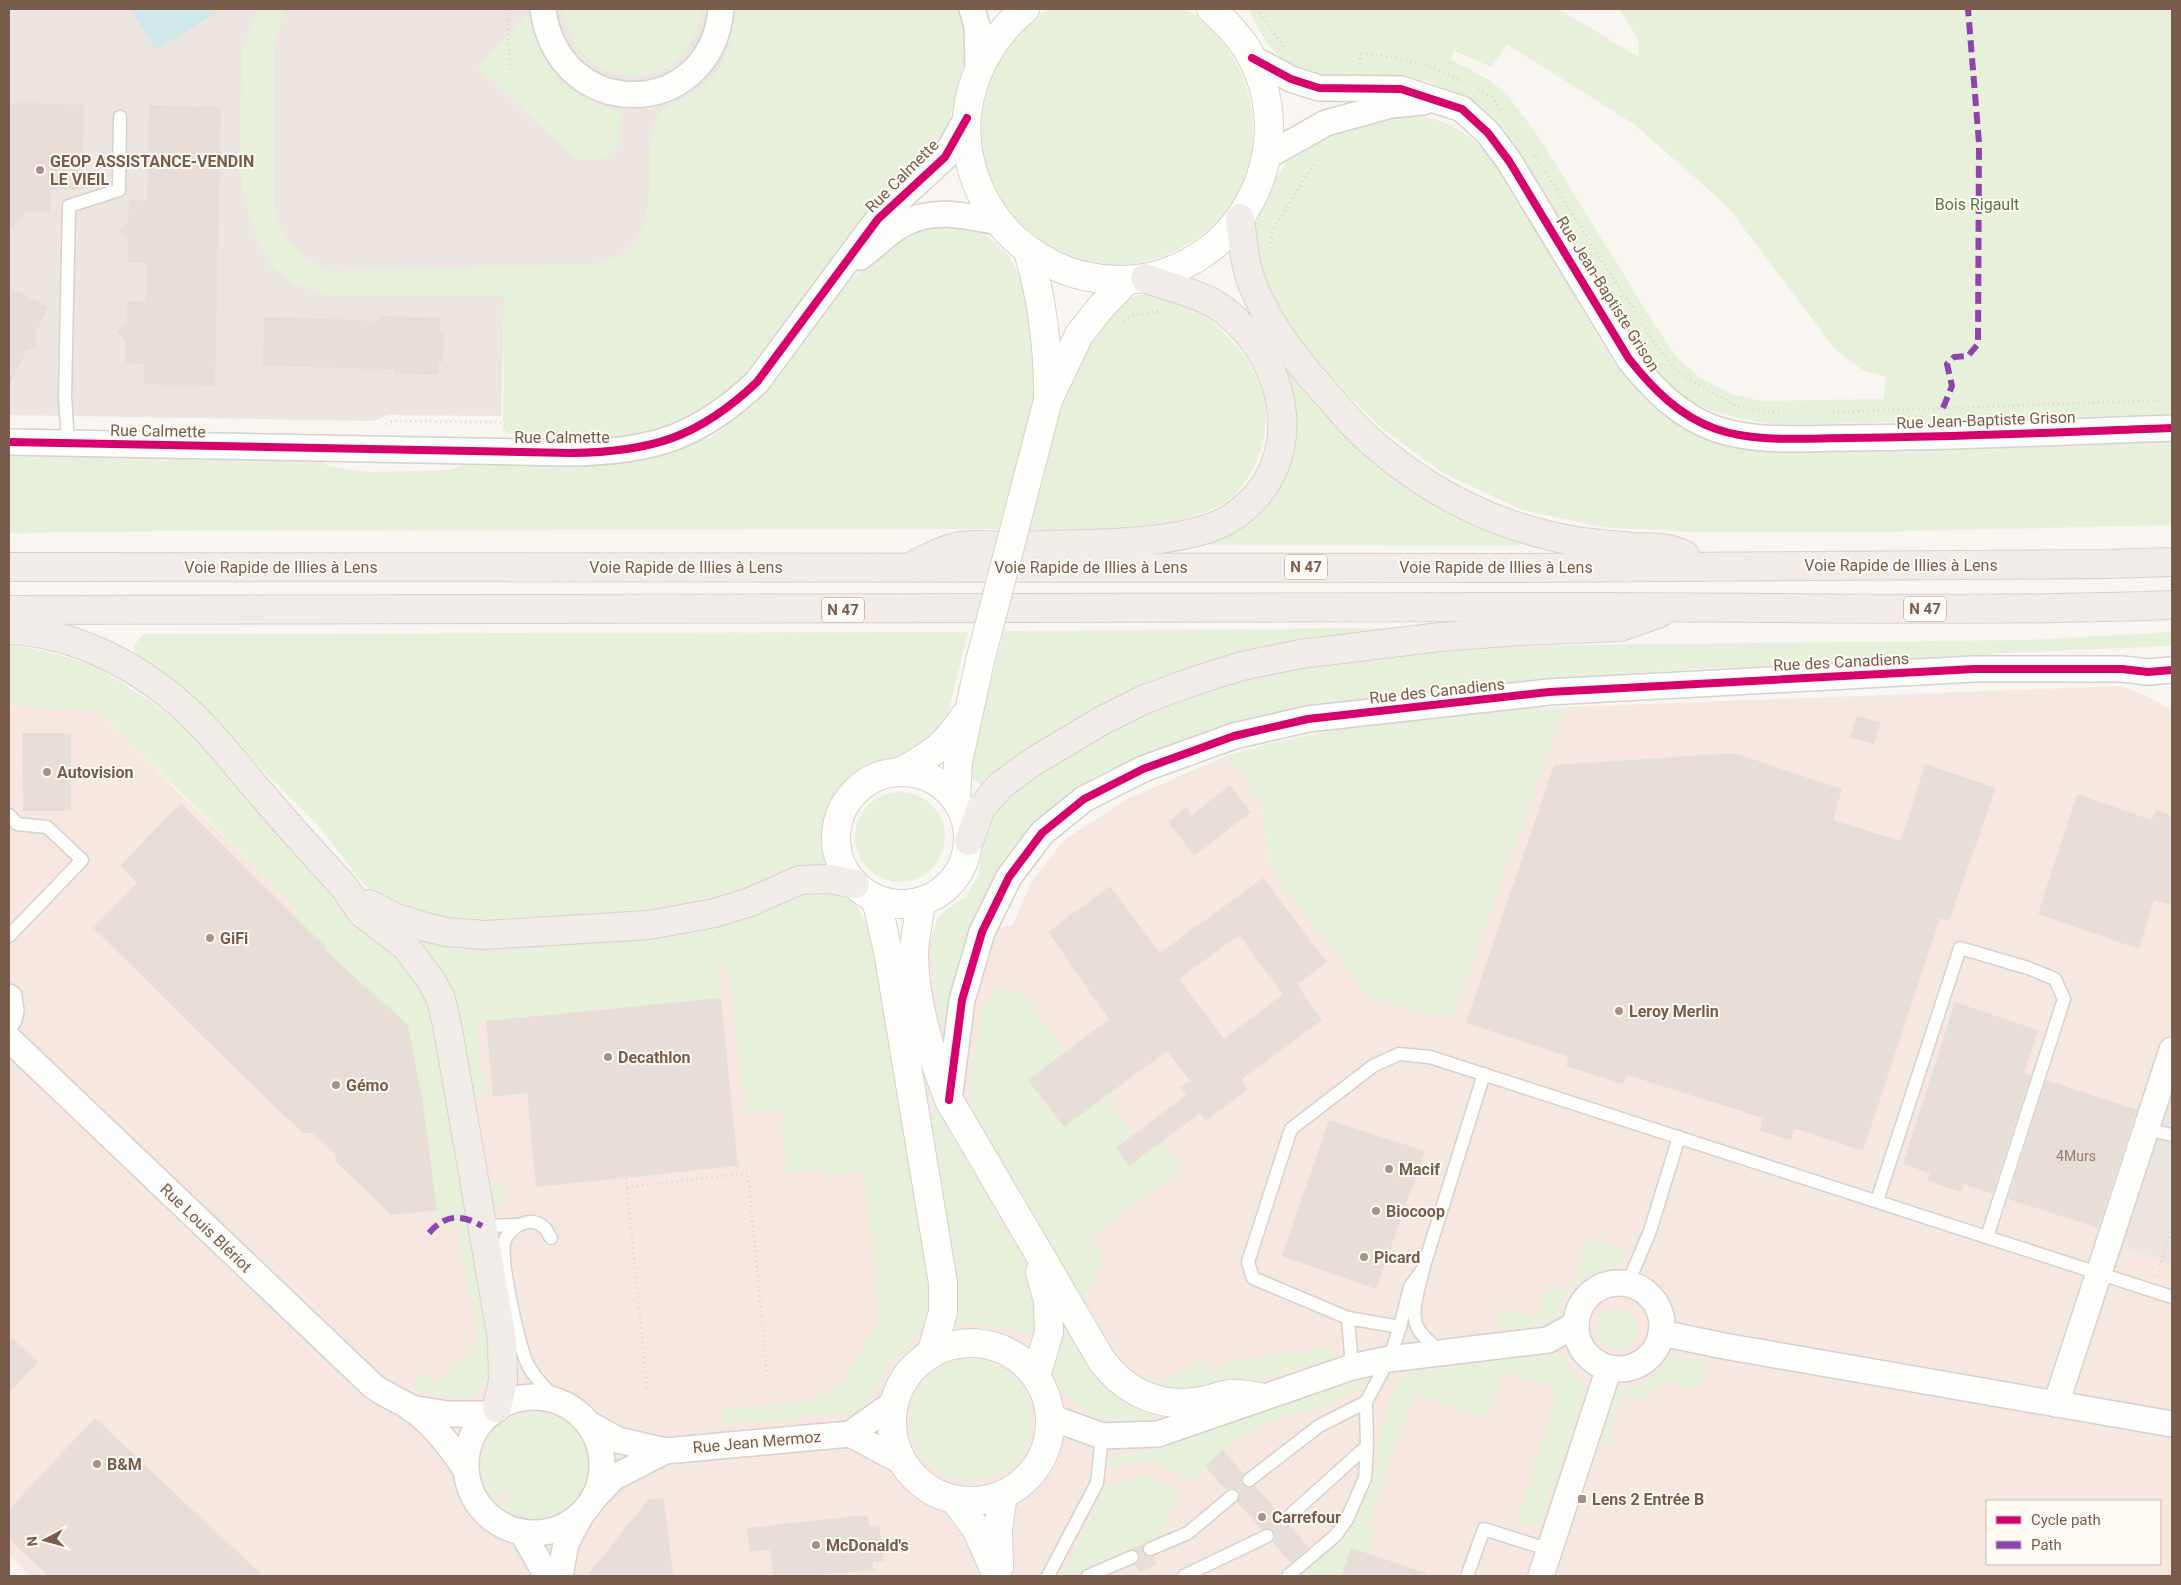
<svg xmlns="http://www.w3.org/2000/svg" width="2181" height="1585" font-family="Roboto,sans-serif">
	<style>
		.commercial { fill: #f6e8e1; fill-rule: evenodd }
		.industrial { fill: #ede5e0 }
		.green { fill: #e7f0db; fill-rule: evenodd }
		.water { fill: #d0e8ea }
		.building { fill: #e6ded7; fill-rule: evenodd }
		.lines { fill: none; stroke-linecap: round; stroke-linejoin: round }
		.service-casing { stroke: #d7d1cb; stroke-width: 15 }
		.minor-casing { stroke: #d7d1cb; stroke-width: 28 }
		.tertiary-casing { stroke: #d7d1cb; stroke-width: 30 }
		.trunk-casing { stroke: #dad1cc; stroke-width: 30 }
		.path { stroke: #dcd5d0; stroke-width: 3; stroke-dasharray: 1 4; stroke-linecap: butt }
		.service { stroke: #fefefd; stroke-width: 12 }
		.minor { stroke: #fefefd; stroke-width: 25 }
		.tertiary { stroke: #fefefd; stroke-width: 28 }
		.trunk { stroke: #f2ece8; stroke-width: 28 }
		.tertiary-bridge-casing { stroke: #d7d1cb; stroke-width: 30; stroke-linecap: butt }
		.tertiary-bridge { stroke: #fefefd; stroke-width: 28 }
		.quiet { stroke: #8e44ad; stroke-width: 6; stroke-dasharray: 12 6; stroke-linecap: butt }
		.cycleway-casing { stroke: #fffaf3; stroke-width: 11 }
		.cycleway { stroke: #d6006c; stroke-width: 8 }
		.poi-dot { fill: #a69286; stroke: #fffaf3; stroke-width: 2 }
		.labels { text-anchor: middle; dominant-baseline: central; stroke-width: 4; stroke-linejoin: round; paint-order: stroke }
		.number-label { font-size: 14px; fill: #977e72 }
		.shield { fill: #fffaf3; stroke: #a28b7f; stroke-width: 1 }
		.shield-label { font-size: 15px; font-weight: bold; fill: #7a5c4d }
		.poi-label { font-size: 16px; font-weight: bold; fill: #7a5c4d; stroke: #fffaf3; text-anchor: start }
		.street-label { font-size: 16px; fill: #7a5c4d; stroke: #fffaf3 }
		.park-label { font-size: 16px; fill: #537a41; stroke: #fffaf3 }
	</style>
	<rect width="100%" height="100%" fill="#f9f5f0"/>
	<path class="commercial" d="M2121,686L2147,696L2172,710V1090L2120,1247L2172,1264V1576H30L9,1556V706L99,711L185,799L336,946L717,965L773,964L1013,925L1031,883L1064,840L1127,799L1228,755L1262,804L1269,866L1451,1018L1565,707ZM1987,1501H2160V1564H1987Z"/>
	<g class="industrial">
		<path d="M9,9H745L642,272L505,267L501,416L388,415L373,421L9,415Z"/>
		<path d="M2172,1090V1264L2120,1247Z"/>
	</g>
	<g class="green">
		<path d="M257,9H283L274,53V207C283,246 298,254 331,271L592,264C600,262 610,260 618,256C652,237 650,190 650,157C650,143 650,129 658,116C666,103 686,97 699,89C724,73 732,37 734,9H961L967,25V49L944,143L798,306L737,384L715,404L681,423L652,433L612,439L535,440L503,431L504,296H335L295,285L270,265L256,238L242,188L240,145L242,49Z"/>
		<path d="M563,9H701C693,98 577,100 563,9Z"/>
		<path d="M1050,9C1084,9 1118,9 1153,9C1163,9 1178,6 1187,10C1194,13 1201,21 1207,26C1259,71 1270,158 1225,212C1193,251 1133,276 1083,262C1072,259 1061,253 1052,247C1005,219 978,175 981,120C982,92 988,70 1005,48C1017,33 1032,17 1050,9Z"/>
		<path d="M1248,9H1559L1638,57L1639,40L1619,9H2172V415L1784,425C1746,421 1709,415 1678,393C1668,385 1659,375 1650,366L1512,140C1480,106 1447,80 1399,76C1364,73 1310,85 1282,59C1267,46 1257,25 1248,9ZM1508,45L1634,124L1726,205L1836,350L1864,371L1885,376L1884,399L1762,401L1734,395L1701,378L1679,360L1658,330L1540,139L1509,97L1491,81L1450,59L1455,51L1491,67Z"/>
		<path d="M529,12C543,73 562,92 621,112C620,122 621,135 618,144C612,160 588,162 575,158L477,67Z"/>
		<path d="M1408,114C1449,119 1470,133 1497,165L1612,360C1640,395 1669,426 1714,440C1732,446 1752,448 1771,451L2172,441V525L1872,532H1699L1608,528L1522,510L1441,472L1379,426L1314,359L1268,299L1253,232L1260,208L1275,180L1289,158L1310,141L1333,127Z"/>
		<path d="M927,224L973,227L987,235L1011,259L1029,295L1036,394L1027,433L1000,529L166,531L9,533V454L316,459L330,467L372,472L451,470L466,462L615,464L657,456L711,437L756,403L849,282L877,254Z"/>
		<path d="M1145,294C1156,295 1168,295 1178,300C1214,316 1252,356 1263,393C1269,414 1265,441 1257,460C1250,478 1238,494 1222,504C1164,536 1092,529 1028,530L1072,367L1115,305L1129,298Z"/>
		<path d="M1271,347L1298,377L1518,536L1520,546L1209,545L1210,540L1295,424C1295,394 1285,373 1271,347Z"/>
		<path d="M1381,628L1380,633L1285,645L982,786L971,777L975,745L1004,631Z"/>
		<path d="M968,632L948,713L937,735L902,759L876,765L855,775L842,790L828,812L823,830L829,868L713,905L512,925L436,920L384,901L360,880L319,826L213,721L136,662L134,645L144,634Z"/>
		<path d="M2172,632V646L2001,653L1946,659L1694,669L1548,679L1309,710L1229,726L1138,757L1093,778L1071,792L1031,832L955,1007L940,1024L931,939L937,920L946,910L966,896L978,876L984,843L999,806L1024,776L1107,726L1246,674L1478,646L2027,640Z"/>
		<path d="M9,645L47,651L96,666L154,704L199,740L299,852L354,925L390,948L431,999L471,1208L465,1210L489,1351C490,1415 453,1400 409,1387L424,1372L437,1384L478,1345L457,1225L441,1227L439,1222L423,1104L333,957L233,1067L221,1055L327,947L295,916L298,910L99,711L9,706Z"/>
		<path d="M1565,707L1451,1019L1369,998L1269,866L1262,804L1228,755C1334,724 1454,709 1565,707Z"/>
		<circle cx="900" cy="837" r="45"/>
		<path d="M800,888C811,888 825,885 835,888C852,892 863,916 869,930L930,1282L928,1312L921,1330L888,1364L871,1399L856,1414L725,1424L721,1410L809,1401L842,1383L878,1320L864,1171L823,1175L816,1107L745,1114L728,965H717L721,998L477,1022L484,1095L474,1097L487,1180L500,1182C513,1196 505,1205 488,1208L411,931L480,942Z"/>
		<path d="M1012,989L1026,996L1064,1052L1028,1080L1063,1127L1106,1096L1134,1134L1116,1148L1129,1166L1163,1141L1183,1168L1091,1238L1103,1259L1084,1302L1125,1368L1158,1384L1202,1358L1211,1373L1230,1361L1332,1347V1361L1207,1392L1148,1387L1107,1354L972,1107L969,1084L985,999L995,991Z"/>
		<path d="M815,1108L821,1170L787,1173L781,1112Z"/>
		<path d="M938,1108L1030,1273L1037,1292L1036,1327L1031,1332L971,1322L953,1326L927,1123L933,1110Z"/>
		<path d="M1589,1237L1628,1251L1622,1266C1600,1270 1578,1280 1565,1298C1561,1304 1559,1314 1555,1319C1546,1329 1507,1328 1494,1330L1501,1308L1537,1320L1548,1285L1568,1292Z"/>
		<circle cx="1617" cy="1329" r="20"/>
		<path d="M1067,1321C1092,1364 1103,1402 1158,1410L1159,1416C1128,1426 1098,1425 1073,1402C1066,1395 1057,1384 1054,1373C1050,1358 1056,1339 1060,1324Z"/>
		<path d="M1559,1352L1574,1374L1587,1385L1538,1529L1517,1521L1557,1390L1504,1372L1487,1417L1414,1394L1367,1527L1375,1531L1368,1554L1351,1548L1342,1576H1298L1338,1544L1346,1533L1376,1464L1383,1413L1403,1373Z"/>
		<path d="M1678,1356L1707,1362L1697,1389L1665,1381L1643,1400L1623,1394L1606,1444L1598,1442L1615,1391C1636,1387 1659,1382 1666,1359Z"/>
		<circle cx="971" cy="1420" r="61"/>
		<path d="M1364,1380L1363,1385L1336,1402L1256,1427L1205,1466L1208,1470L1193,1481L1145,1459L1109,1470L1112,1458L1134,1454L1258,1409Z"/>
		<path d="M537,1411C627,1425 589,1554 502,1510L511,1497L507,1493L492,1499C466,1458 490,1414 537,1411Z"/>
		<path d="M1143,1475L1180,1491L1161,1535L1153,1541L1127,1549L1129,1554L1072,1576L1063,1575L1104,1488Z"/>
	</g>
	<path class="water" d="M131,9H217L219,11L156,50Z"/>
	<g class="building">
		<path d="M9,103L84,105L82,190L51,189L50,213L27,212L9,230Z"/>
		<path d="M149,105L221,107L215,385L144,384V364L126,363V342L117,332L127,323V301L146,302V263H128V241L119,231L128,222L129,200L147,201Z"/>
		<path d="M9,288L48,307L35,334L37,349L27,350L9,386Z"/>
		<path d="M379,316L440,318V333H444L443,362H439V375L394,374V369L263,366L264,317L378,321Z"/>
		<path d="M1857,716L1881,723L1874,744L1850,737Z"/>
		<path d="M22,733H71V811H23Z"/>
		<path d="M1734,753L1842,789L1833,820L1901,841L1925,764L1996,788L1949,921L1940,918L1863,1151L1794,1128L1791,1140L1760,1131L1763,1118L1627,1075L1623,1084L1566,1066L1569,1057L1466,1023L1554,765Z"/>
		<path d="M1230,785L1251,812L1194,856L1168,821L1187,807L1192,815Z"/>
		<path d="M2077,794L2152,820L2156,810L2172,816V905L2154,900L2139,949L2038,914Z"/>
		<path d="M181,803L327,948L325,950L408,1025L423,1104L437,1210L392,1215L336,1162L335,1154L312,1133H303L238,1071L93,928L137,883L120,866Z"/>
		<path d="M1263,878L1327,962L1297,985L1322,1020L1241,1080L1247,1090L1206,1121L1200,1113L1129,1166L1116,1148L1186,1095L1180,1087L1190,1081L1167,1051L1064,1127L1028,1080L1109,1019L1048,932L1110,886L1160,953ZM1239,935L1283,994L1224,1039L1179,979Z"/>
		<path d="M721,998L738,1166L536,1187L527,1093L493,1097L486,1021Z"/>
		<path d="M1955,1002L2038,1030L2024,1073L2031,1075L1992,1194L1964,1184L1961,1192L1927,1181L1930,1173L1903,1164Z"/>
		<path d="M2046,1080L2137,1110L2098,1228L2008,1199Z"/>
		<path d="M1329,1120L1425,1151L1376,1289L1282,1256Z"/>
		<path d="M9,1335L38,1362L9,1393Z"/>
		<path d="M95,1418L263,1576H48L9,1539V1509Z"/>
		<path d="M1223,1450L1244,1474L1241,1481L1243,1485L1250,1488L1255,1486L1280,1514L1277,1518L1279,1525L1283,1528L1290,1526L1309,1547L1291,1563L1273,1542L1275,1536L1272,1530H1262L1237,1502L1240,1495L1238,1490L1231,1488L1226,1490L1205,1466Z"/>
		<path d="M664,1498L673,1576H587L648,1500Z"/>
		<path d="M855,1516H868L869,1526L879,1525L884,1561L873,1562L874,1570L808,1576H773L770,1550L750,1552L747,1528Z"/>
		<path d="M1144,1544L1143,1553L1149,1557L1154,1556L1157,1564L1139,1572L1135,1564L1139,1561L1140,1554L1132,1549Z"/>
		<path d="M1351,1548L1426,1573V1576H1342Z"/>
	</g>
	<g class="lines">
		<defs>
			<g id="service">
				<path d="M68,443L65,396L69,206L119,190L120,117"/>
				<path d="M9,815L17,824L47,827L82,860L9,936"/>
				<path d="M2146,1129L2172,1135"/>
				<path d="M1877,1201L1960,948L2028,968L2055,979L2064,999L1987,1237"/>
				<path d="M482,1226L516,1225"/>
				<path d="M551,1238C549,1235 547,1231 545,1228C531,1214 507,1227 504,1244C501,1264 519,1349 529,1367C537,1381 548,1391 559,1402"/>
				<path d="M1628,1283L1650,1231L1679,1137"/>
				<path d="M1348,1318L1400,1327"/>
				<path d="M1441,1353C1434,1346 1424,1338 1419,1330C1408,1314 1420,1287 1423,1269L1484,1074"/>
				<path d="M1352,1367L1348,1318L1253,1278L1248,1262L1291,1129L1373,1066L1399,1054L1430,1057L2172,1297"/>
				<path d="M1249,1480L1319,1426L1366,1402"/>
				<path d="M1285,1520L1367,1446"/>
				<path d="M1150,1549L1188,1533L1232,1496"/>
				<path d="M1048,1576L1097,1483L1102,1436"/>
				<path d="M1088,1576L1132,1557"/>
				<path d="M1184,1576L1267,1536"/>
				<path d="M1288,1576L1336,1535L1347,1519L1365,1478L1367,1446L1366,1402L1389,1359L1400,1327L1410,1287L1423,1269"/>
				<path d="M1467,1576L1484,1529L1550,1550"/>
			</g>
			<g id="minor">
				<path d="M543,9C558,124 711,122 721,9"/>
				<path d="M972,9L977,26L978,68"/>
				<path d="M1252,58L1291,79L1319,88L1401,89L1462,109L1488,133L1509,161L1629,359C1653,389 1679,416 1716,429C1756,443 1806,438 1848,438C1956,437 2064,432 2172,428"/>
				<path d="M1267,156L1326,123L1391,105L1423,102"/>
				<path d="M860,257C874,247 888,232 903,224C934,207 967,216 998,222"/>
				<path d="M9,442L571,453C651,452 698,438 757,382L878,219L945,157L967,118"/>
				<path d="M9,997L11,1011L9,1019"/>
				<path d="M9,1039L373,1386C385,1395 399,1400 411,1408C434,1424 451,1447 466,1470"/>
				<path d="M949,1100L962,1000L982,932L1009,877L1042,833L1084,799L1143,769L1234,736L1308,719L1549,692L1974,669H2122L2148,672L2172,670"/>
				<circle cx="1619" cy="1326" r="43"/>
				<path d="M1661,1333L1724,1346L2172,1424"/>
				<circle cx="534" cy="1465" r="68"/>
				<path d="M2056,1404L2172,1050"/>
				<path d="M410,1408L447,1414H490"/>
				<path d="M1050,1417L1102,1436L1158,1434L1352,1367L1389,1359L1548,1340L1576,1324"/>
				<path d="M589,1424L618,1440L665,1451L850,1434L894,1403"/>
				<path d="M850,1434L904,1463"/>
				<path d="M593,1499L613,1478L665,1451"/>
				<path d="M522,1532L547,1576"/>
				<path d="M560,1576L566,1543L581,1515"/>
				<path d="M1541,1576L1609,1368"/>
			</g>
			<g id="tertiary">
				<path d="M1025,9C982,45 958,100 969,157C978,200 1003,236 1041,258C1064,273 1089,279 1116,280C1148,281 1178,271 1204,253C1266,210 1287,124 1252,58C1242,38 1227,23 1211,9"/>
				<path d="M1028,251C1042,298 1048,344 1048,393"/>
				<path d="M1023,496L1048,400L1079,335L1101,307L1127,280"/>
				<path d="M902,771C932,754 945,746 964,717"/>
				<circle cx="902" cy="838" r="66"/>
				<path d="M956,798L958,762L980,661"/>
				<path d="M876,899L888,951L943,1283V1312L931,1354"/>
				<path d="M921,902C919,920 914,938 914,956C915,1006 931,1054 949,1100L1102,1361C1125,1391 1157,1407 1196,1402C1207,1401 1218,1396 1229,1394C1239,1393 1250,1396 1260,1397"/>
				<circle cx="971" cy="1422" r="79"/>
				<path d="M1036,1376L1049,1332L1048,1301L1040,1272"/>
				<path d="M955,1500L977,1530L997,1576"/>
				<path d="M999,1567L998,1530L1003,1494"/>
			</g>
			<g id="trunk">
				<path d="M1240,218C1243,241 1244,266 1254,288C1271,329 1299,364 1329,397C1341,410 1353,426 1367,438C1421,487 1484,521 1555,537C1580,543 1608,545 1634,547C1653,548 1667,546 1685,555"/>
				<path d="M917,563C929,558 940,551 952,548C968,543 989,546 1005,546C1063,543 1181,549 1229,519C1309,469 1292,364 1225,311C1202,293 1171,288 1145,278"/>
				<path d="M9,567L1510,568L2108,564L2172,562"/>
				<path d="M9,610C523,611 1038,611 1553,607C1759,606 1966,613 2172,605"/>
				<path d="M9,630C78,633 142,668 191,714C218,740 240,770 264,797C290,828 318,858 345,888L361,912L405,946L431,980L441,999L448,1030L502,1339L503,1381L497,1408"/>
				<path d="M969,841L981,808L1000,786L1031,763L1103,720L1145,699L1197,680L1242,666L1300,654L1440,637L1520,631L1620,627L1660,613"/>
				<path d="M369,904L394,917L422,926L446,932L485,935L649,925L715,913L750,902L800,880L830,879L855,884"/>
			</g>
		</defs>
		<use href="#service" class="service-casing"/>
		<use href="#minor" class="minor-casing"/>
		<use href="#tertiary" class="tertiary-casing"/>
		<use href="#trunk" class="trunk-casing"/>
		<g class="path">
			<path d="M507,9L510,69"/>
			<path d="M1257,9L1284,47"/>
			<path d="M1360,64L1361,54C1399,55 1432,65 1466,83"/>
			<path d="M1478,90L1491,96L1501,110"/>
			<path d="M1535,155L1656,345L1680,374L1711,392L1739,407L1779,413"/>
			<path d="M1270,243L1275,226L1319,156"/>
			<path d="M1124,321L1132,316L1161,311"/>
			<path d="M1833,412L2172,400"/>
			<path d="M386,424L393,421L496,422L511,426"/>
			<path d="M626,1178L647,1388"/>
			<path d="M627,1187L748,1173L767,1376"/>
			<path d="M2157,1276L2172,1225"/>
		</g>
		<use href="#service" class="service"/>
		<use href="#minor" class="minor"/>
		<use href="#tertiary" class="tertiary"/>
		<use href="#trunk" class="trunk"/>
		<defs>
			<path id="tertiary-bridge" d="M980,661L1023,496"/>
		</defs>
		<use href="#tertiary-bridge" class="tertiary-bridge-casing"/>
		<use href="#tertiary-bridge" class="tertiary-bridge"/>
		<g class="quiet">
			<path d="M1943,408L1952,386L1947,364L1954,357L1968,356L1978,344L1979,143L1968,9"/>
			<path d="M429,1233C446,1214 461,1214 482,1226"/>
		</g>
		<defs>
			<g id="cycleway">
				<path d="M1252,58L1291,79L1319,88L1401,89L1462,109L1488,133L1509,161L1629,359C1653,389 1679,416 1716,429C1756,443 1806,438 1848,438C1956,437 2064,432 2172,428"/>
				<path d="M9,442L571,453C651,452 698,438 757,382L878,219L945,157L967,118"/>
				<path d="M949,1100L962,1000L982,932L1009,877L1042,833L1084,799L1143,769L1234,736L1308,719L1549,692L1974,669H2122L2148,672L2172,670"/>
			</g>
		</defs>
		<use href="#cycleway" class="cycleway-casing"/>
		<use href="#cycleway" class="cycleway"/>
	</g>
	<g class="poi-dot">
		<circle cx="40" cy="170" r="5"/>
		<circle cx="47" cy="772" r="5"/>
		<circle cx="210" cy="938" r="5"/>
		<circle cx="1619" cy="1011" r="5"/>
		<circle cx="608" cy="1057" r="5"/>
		<circle cx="336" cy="1085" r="5"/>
		<circle cx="1389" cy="1169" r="5"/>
		<circle cx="1376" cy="1211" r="5"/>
		<circle cx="1364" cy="1257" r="5"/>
		<circle cx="97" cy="1464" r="5"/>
		<rect x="1577" y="1494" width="10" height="10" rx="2.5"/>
		<circle cx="1262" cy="1517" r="5"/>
		<circle cx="816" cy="1545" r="5"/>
	</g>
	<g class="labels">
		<g class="number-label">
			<text x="2076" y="1156">4Murs</text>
		</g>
		<g class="shield">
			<rect x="1285" y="554.5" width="42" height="25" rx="4"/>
			<rect x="1904" y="596.5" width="42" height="25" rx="4"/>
			<rect x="822" y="597.5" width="42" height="25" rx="4"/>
		</g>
		<g class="shield-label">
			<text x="1306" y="567">N 47</text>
			<text x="1925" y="609">N 47</text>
			<text x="843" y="610">N 47</text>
		</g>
		<g class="poi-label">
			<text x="50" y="161">GEOP ASSISTANCE-VENDIN<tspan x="50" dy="18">LE VIEIL</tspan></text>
			<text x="57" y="772">Autovision</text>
			<text x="220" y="938">GiFi</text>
			<text x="1629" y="1011">Leroy Merlin</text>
			<text x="618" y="1057">Decathlon</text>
			<text x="346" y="1085">Gémo</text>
			<text x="1399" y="1169">Macif</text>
			<text x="1386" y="1211">Biocoop</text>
			<text x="1374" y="1257">Picard</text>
			<text x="107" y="1464">B&amp;M</text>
			<text x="1592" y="1499">Lens 2 Entrée B</text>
			<text x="1272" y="1517">Carrefour</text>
			<text x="826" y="1545">McDonald's</text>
		</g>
		<g class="street-label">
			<text transform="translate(902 176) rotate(-45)">Rue Calmette</text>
			<text transform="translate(1608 294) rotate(58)">Rue Jean-Baptiste Grison</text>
			<text transform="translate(1986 420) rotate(-2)">Rue Jean-Baptiste Grison</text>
			<text transform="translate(158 431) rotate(1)">Rue Calmette</text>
			<text x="562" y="437">Rue Calmette</text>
			<text x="1901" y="565">Voie Rapide de Illies à Lens</text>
			<text x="281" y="567">Voie Rapide de Illies à Lens</text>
			<text x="686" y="567">Voie Rapide de Illies à Lens</text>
			<text x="1091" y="567">Voie Rapide de Illies à Lens</text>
			<text x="1496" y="567">Voie Rapide de Illies à Lens</text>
			<text transform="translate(1841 662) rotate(-3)">Rue des Canadiens</text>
			<text transform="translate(1437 691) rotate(-6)">Rue des Canadiens</text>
			<text transform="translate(206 1228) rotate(44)">Rue Louis Blériot</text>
			<text transform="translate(757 1442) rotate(-5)">Rue Jean Mermoz</text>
		</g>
		<g class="park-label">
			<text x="1977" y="204">Bois Rigault</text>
		</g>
	</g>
	<rect width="2181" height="1585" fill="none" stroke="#7a5c4d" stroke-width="20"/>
	<rect x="1986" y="1500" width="175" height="65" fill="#fffaf3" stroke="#cabbb1"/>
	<rect x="1996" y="1516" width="25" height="8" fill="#d6006c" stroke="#cabbb1"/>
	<text x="2031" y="1525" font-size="15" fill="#7a5c4d">Cycle path</text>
	<rect x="1996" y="1541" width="25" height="8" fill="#8e44ad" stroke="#cabbb1"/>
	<text x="2031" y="1550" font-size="15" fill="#7a5c4d">Path</text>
	<g transform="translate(45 1540) rotate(264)" stroke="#fffaf3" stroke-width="4" paint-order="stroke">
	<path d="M0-4L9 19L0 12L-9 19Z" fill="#7a5c4d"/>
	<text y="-8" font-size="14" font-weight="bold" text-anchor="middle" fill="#7a5c4d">N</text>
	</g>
</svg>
